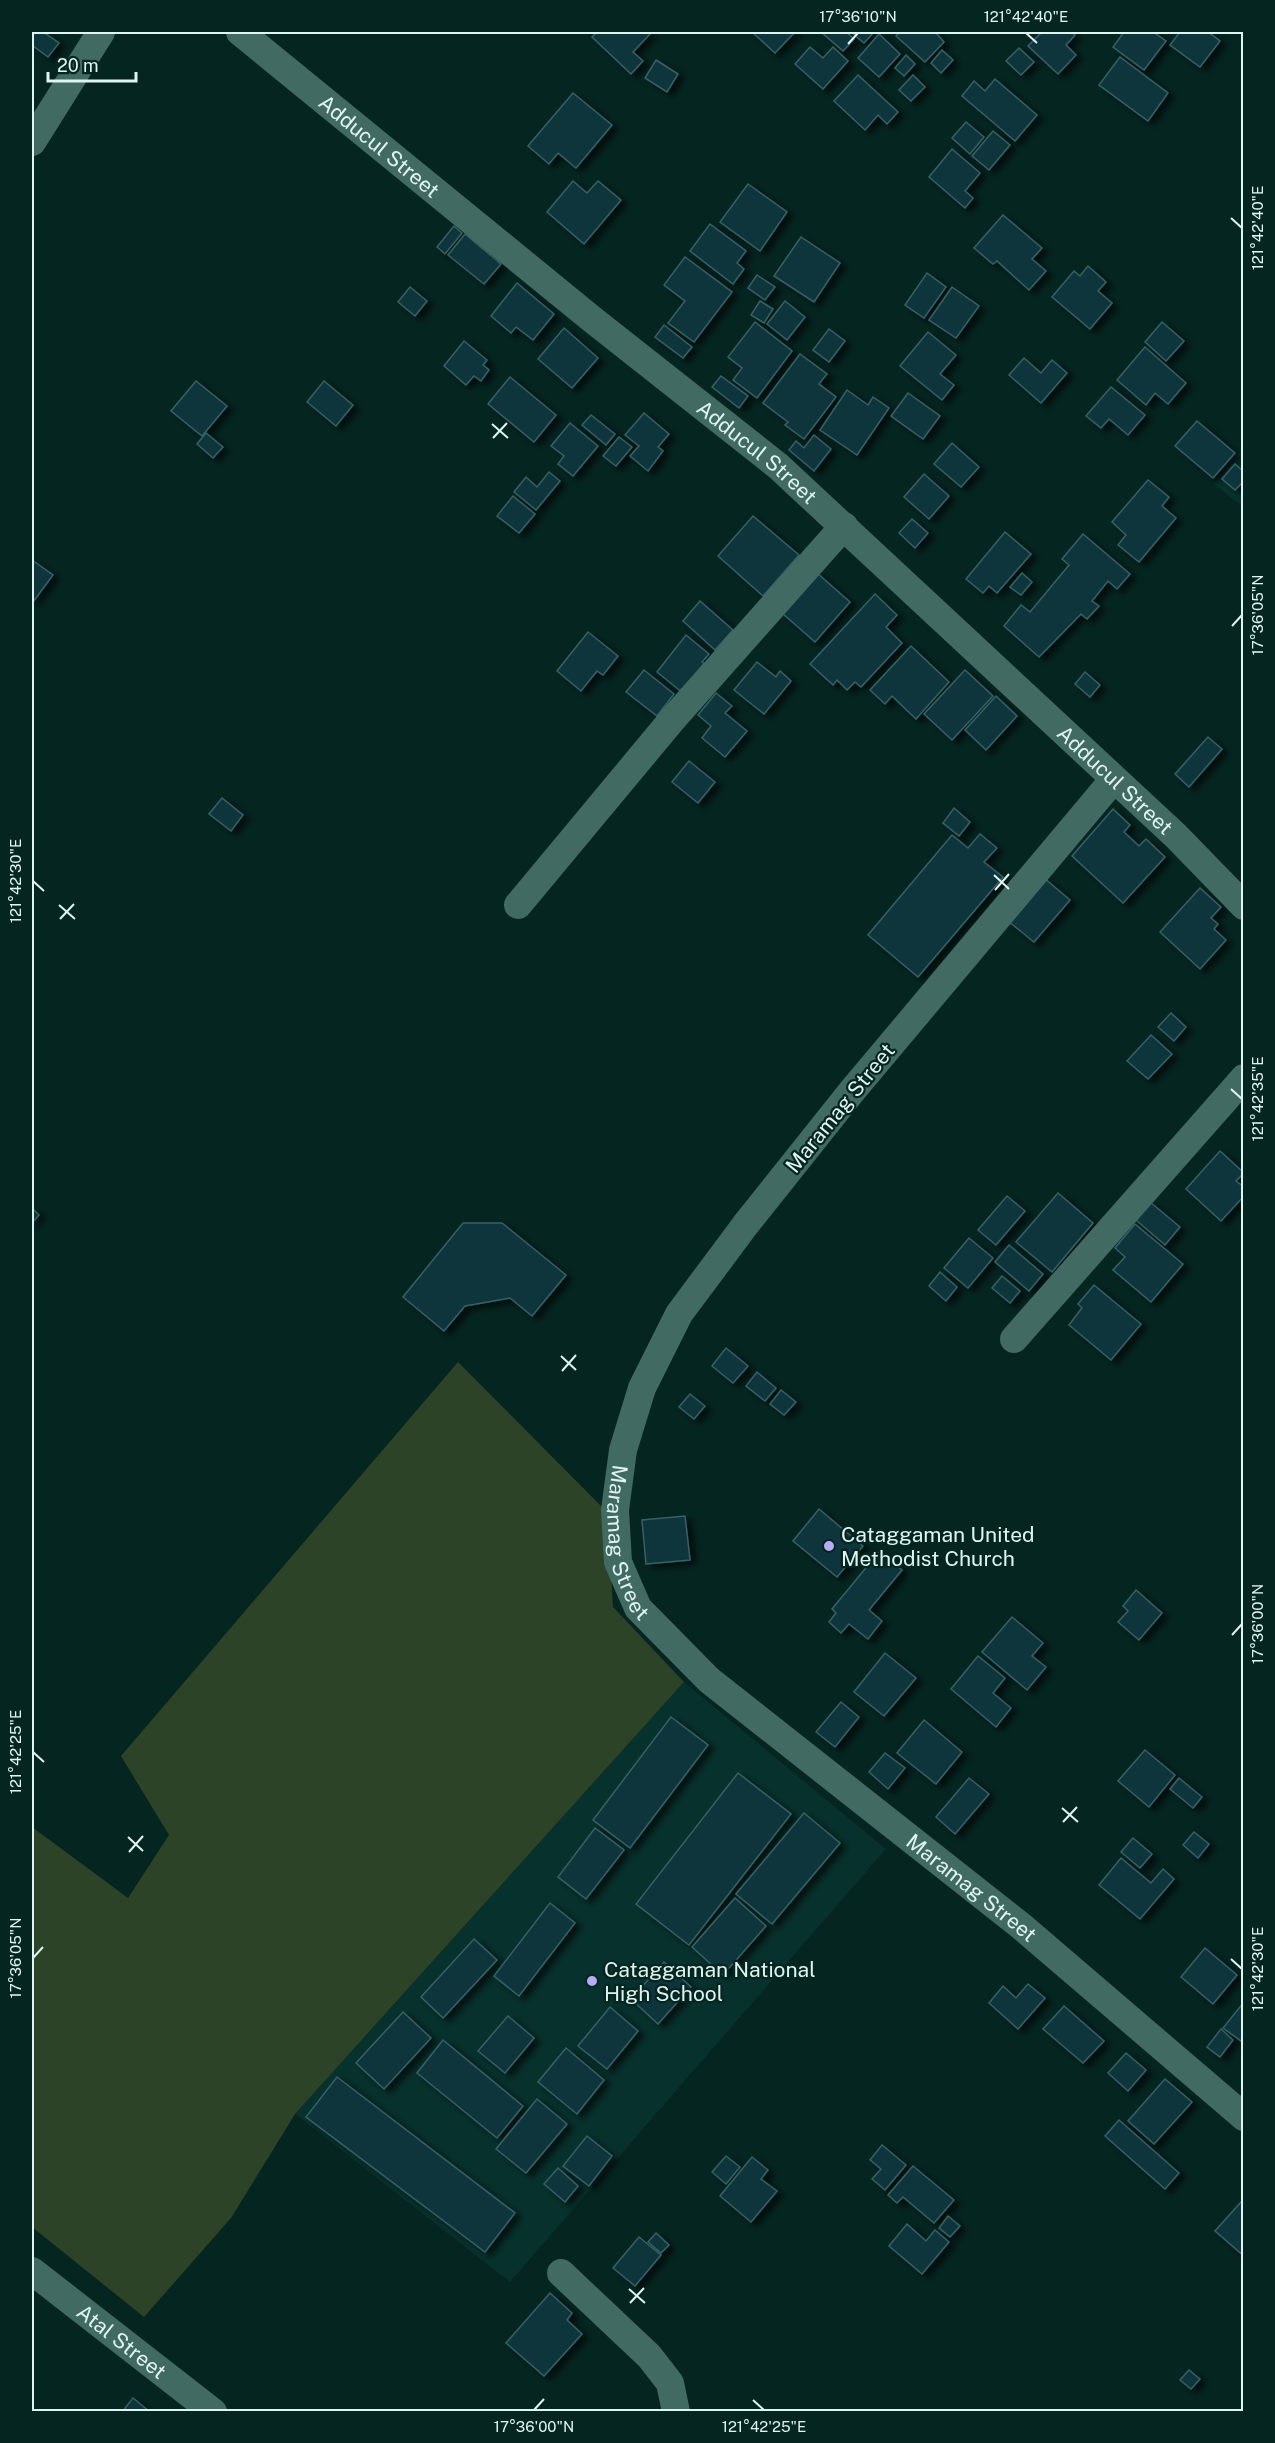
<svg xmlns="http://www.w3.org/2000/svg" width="1275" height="2443" font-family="'Public Sans',sans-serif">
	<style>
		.built { fill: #07312c }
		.green { fill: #2d4328 }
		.building { fill: #09363b; stroke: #376165; stroke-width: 1.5; filter: url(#shadow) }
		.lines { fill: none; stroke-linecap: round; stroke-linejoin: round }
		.minor { stroke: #416a63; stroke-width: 28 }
		.ticks { fill: none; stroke: #dff5f1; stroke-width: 2 }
		.poi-dot { fill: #b7abf8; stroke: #052521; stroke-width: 2 }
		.labels { text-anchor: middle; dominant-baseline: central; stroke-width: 4.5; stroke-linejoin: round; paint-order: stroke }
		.street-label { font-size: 21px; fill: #dff5f1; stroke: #052521 }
		.poi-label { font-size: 21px; fill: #dff5f1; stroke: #052521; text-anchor: start }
		.neatline { fill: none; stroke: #dff5f1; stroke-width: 2 }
		.ticks-label { font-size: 15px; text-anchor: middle; fill: #dff5f1 }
	</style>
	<defs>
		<filter id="shadow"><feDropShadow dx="6" dy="4" stdDeviation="3" flood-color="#0009"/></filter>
	</defs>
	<rect width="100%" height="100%" fill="#052521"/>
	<g class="built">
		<path d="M1243,448V507L1214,484Z"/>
		<path d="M684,1682L886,1849L510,2282L295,2114Z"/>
	</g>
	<path class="green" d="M458,1362L607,1512L613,1607L684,1682L295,2114L231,2218L144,2317L32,2227V1827L128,1898L169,1835L121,1756Z"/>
	<g class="building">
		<path d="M34,32H43L59,43L48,57L32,45Z"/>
		<path d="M597,32H648L650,34L633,52L643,61L631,74L592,37Z"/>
		<path d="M752,32H795L775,53Z"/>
		<path d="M821,32H846L854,39L843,51Z"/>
		<path d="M851,32H874L864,43Z"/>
		<path d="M900,32H938L936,33L944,42L925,62L896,36Z"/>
		<path d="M1042,32H1071L1075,35L1066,45L1076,55L1058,74L1028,46Z"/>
		<path d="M1124,32H1153L1166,41L1144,70L1113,47Z"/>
		<path d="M1180,32H1208L1220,41L1200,67L1170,45Z"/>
		<path d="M879,34L900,54L879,77L858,58Z"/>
		<path d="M810,47L823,58L833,47L848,61L823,89L795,64Z"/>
		<path d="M1019,48L1034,62L1021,75L1006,61Z"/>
		<path d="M942,50L953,60L941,73L931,63Z"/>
		<path d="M906,55L915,64L904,76L895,68Z"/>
		<path d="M1120,57L1168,93L1148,121L1099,85Z"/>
		<path d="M656,60L678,74L667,92L645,78Z"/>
		<path d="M858,75L898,112L887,124L878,115L865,130L834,101Z"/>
		<path d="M913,75L925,87L911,101L899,90Z"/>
		<path d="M995,79L1037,115L1015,141L962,96L974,81L985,91Z"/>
		<path d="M573,93L612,125L576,168L558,153L549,164L528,146Z"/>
		<path d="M966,122L984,137L970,154L952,138Z"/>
		<path d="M993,131L1010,145L989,170L972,156Z"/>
		<path d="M952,149L980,173L965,191L973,198L965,208L929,177Z"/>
		<path d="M573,181L587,193L598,181L621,200L584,244L547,212Z"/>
		<path d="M748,184L787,212L760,251L720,222Z"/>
		<path d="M1003,215L1042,248L1032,259L1046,271L1029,290L997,261L993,264L974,248Z"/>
		<path d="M710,224L746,251L737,263L744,269L733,284L690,251Z"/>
		<path d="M454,226L462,233L445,254L437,247Z"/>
		<path d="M465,234L501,264L484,284L448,255Z"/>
		<path d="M801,237L840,263L814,302L774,276Z"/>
		<path d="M685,257L732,292L694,342L668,323L685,301L664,285Z"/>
		<path d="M1088,266L1106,282L1098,291L1112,303L1090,329L1052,297L1074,271L1080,276Z"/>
		<path d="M927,273L946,287L924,318L905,305Z"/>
		<path d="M757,275L775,287L765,300L748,288Z"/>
		<path d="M517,283L554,314L533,340L516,327L511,333L491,316Z"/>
		<path d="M410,287L427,301L415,316L398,302Z"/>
		<path d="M952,287L979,306L956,338L929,320Z"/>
		<path d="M760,301L773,309L764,323L751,315Z"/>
		<path d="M785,301L805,317L787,340L767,324Z"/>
		<path d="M755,322L792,351L757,398L733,380L742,368L728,357Z"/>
		<path d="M1162,322L1184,341L1166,361L1145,342Z"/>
		<path d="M664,325L692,347L683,358L655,337Z"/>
		<path d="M564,328L598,358L572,388L538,359Z"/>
		<path d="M829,329L845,341L829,362L813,350Z"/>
		<path d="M928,332L956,355L940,374L954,385L942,400L900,366Z"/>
		<path d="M464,341L487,360L483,365L489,370L481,381L474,376L466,385L444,366Z"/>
		<path d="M1145,347L1186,383L1168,404L1155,393L1146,405L1117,380Z"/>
		<path d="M800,354L827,374L819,384L836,397L804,439L785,425L788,422L763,403Z"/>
		<path d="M1024,358L1041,373L1052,360L1067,373L1041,403L1009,375Z"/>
		<path d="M721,376L748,396L739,408L712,387Z"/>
		<path d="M510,377L556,415L534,442L488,404Z"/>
		<path d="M196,381L227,406L202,436L171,411Z"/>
		<path d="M324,381L353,405L336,426L307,402Z"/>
		<path d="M1111,387L1145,415L1128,435L1109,419L1101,428L1086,416Z"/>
		<path d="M847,390L868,405L873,397L889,408L857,455L820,430Z"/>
		<path d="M908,393L940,416L923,439L891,416Z"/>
		<path d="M644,413L669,434L658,447L663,451L648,471L630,456L639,446L625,435Z"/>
		<path d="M591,415L615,434L606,445L582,425Z"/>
		<path d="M1197,421L1235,453L1213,478L1175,446Z"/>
		<path d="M570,423L598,446L573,476L558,464L564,456L551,446Z"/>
		<path d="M206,433L223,447L213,458L197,444Z"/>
		<path d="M814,435L831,449L814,471L789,450L796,441L804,448Z"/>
		<path d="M619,437L632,447L616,466L603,456Z"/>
		<path d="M952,443L979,467L961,487L934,464Z"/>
		<path d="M1235,464L1244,472V481L1235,490L1222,479Z"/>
		<path d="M549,472L560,481L536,510L514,492L526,477L537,487Z"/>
		<path d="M924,474L949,496L929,519L904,497Z"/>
		<path d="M1148,480L1169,497L1162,506L1176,518L1139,562L1118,545L1126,535L1112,522Z"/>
		<path d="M513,496L535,514L519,533L497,516Z"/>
		<path d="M753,516L799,555L763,596L718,556Z"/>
		<path d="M912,519L928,533L915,548L899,533Z"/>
		<path d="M1005,532L1031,554L997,593L989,586L983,593L966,579Z"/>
		<path d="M1083,534L1130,574L1117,589L1108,581L1092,601L1099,606L1087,619L1081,614L1039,657L1004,626L1021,605L1030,612L1069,565L1062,559Z"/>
		<path d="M32,560L53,575L33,602L32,601Z"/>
		<path d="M817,573L850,602L815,642L782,613Z"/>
		<path d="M1022,573L1032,582L1021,595L1010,587Z"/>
		<path d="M875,594L897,615L886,627L902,643L861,687L855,682L847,690L837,680L833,685L810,664Z"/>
		<path d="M700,601L733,630L715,650L683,621Z"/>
		<path d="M588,632L618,656L603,675L597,671L581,691L557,671Z"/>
		<path d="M686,635L709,654L702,662L711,669L689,698L657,672Z"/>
		<path d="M911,646L949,682L916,719L892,696L885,704L870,690Z"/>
		<path d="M757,662L776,677L780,671L791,681L764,714L734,690Z"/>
		<path d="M644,670L674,694L657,716L626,692Z"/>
		<path d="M965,670L993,696L952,740L924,714Z"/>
		<path d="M1085,672L1100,685L1090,697L1075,684Z"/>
		<path d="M716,693L732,706L725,713L747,731L725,757L702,738L711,726L698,715Z"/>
		<path d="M996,696L1017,716L986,750L965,730Z"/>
		<path d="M1208,737L1222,749L1189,787L1175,774Z"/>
		<path d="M689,761L715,782L698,803L672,782Z"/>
		<path d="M222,798L243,815L231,831L209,814Z"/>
		<path d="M954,808L970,822L959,836L943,823Z"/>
		<path d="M1113,809L1130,825L1124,832L1139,846L1146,839L1165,857L1123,903L1072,856Z"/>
		<path d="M980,834L997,848L984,862L1003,877L918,977L868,935L952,835L968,848Z"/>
		<path d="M1044,878L1070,900L1034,942L1008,921Z"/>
		<path d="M1200,888L1221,907L1211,918L1218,924L1214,929L1226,940L1200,969L1160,932Z"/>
		<path d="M1171,1013L1186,1027L1174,1041L1158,1027Z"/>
		<path d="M1151,1035L1172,1054L1148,1079L1127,1061Z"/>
		<path d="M1220,1151L1244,1173L1236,1181L1244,1187V1196L1221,1221L1186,1189Z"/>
		<path d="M1058,1193L1093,1223L1052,1272L1016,1242Z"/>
		<path d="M1007,1196L1025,1211L996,1245L978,1230Z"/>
		<path d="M1150,1202L1180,1227L1165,1245L1136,1220Z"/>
		<path d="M32,1208L39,1215L32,1223Z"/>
		<path d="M463,1223H502L566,1275L532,1316L510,1298L465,1306L444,1331L403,1297Z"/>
		<path d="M1135,1224L1183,1264L1151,1302L1113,1270L1125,1257L1115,1248Z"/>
		<path d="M969,1238L993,1258L968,1288L944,1268Z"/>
		<path d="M1009,1245L1043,1274L1029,1291L995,1262Z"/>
		<path d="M940,1272L957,1287L946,1301L929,1286Z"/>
		<path d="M1002,1276L1020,1291L1010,1303L992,1288Z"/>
		<path d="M1094,1285L1141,1324L1111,1360L1069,1325L1082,1308L1078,1304Z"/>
		<path d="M726,1348L748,1366L733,1383L712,1366Z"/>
		<path d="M757,1372L776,1388L765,1401L746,1386Z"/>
		<path d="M781,1390L796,1402L784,1415L770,1404Z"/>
		<path d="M690,1394L705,1406L694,1419L679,1407Z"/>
		<path d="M819,1509L863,1546L837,1577L793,1541Z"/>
		<path d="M685,1516L690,1560L646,1564L642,1520Z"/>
		<path d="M879,1552L902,1570L869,1610L882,1621L868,1639L849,1624L841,1633L829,1622L836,1613L832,1609Z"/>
		<path d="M1136,1590L1162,1613L1139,1640L1118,1622L1128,1611L1123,1606Z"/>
		<path d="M1012,1617L1043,1643L1032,1656L1046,1667L1027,1690L982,1652Z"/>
		<path d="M885,1653L916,1678L884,1716L854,1692Z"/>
		<path d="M978,1656L1005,1678L993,1693L1011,1708L996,1727L951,1689Z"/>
		<path d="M841,1702L859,1717L835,1747L816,1732Z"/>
		<path d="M671,1717L708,1745L630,1848L593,1820Z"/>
		<path d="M924,1720L962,1752L936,1784L897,1753Z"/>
		<path d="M1145,1750L1175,1775L1149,1807L1118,1781Z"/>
		<path d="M885,1753L905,1768L888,1789L869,1772Z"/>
		<path d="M738,1773L791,1814L689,1945L636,1904Z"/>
		<path d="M969,1778L989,1794L955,1834L936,1817Z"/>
		<path d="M1179,1778L1202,1797L1193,1808L1170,1789Z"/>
		<path d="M804,1813L840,1843L772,1924L736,1894Z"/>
		<path d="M595,1828L624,1850L586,1899L558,1877Z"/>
		<path d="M1194,1832L1209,1844L1198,1858L1183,1845Z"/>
		<path d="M1133,1838L1152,1854L1140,1868L1121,1852Z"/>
		<path d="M1121,1858L1151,1883L1163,1869L1174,1879L1140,1919L1099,1885Z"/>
		<path d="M735,1898L766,1926L723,1975L692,1947Z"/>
		<path d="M550,1903L575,1923L519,1996L494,1976Z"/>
		<path d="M474,1939L497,1960L443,2018L421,1997Z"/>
		<path d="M1205,1948L1237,1975L1213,2004L1181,1977Z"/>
		<path d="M664,1962L691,1987L658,2024L631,1999Z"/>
		<path d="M1028,1984L1045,1998L1018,2029L989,2003L1003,1986L1016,1998Z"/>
		<path d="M1244,2002V2043L1223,2028Z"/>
		<path d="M1064,2006L1104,2041L1083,2063L1043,2029Z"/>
		<path d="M610,2007L638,2031L607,2069L578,2046Z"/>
		<path d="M403,2012L431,2038L384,2089L356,2063Z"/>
		<path d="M508,2016L534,2038L505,2073L478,2051Z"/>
		<path d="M1221,2029L1233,2040L1220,2057L1207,2047Z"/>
		<path d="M443,2040L523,2106L497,2138L417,2073Z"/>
		<path d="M566,2048L604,2080L577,2114L538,2082Z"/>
		<path d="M1126,2053L1146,2070L1128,2091L1108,2073Z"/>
		<path d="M337,2077L515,2213L485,2252L306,2117Z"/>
		<path d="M1165,2079L1192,2102L1154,2144L1128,2121Z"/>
		<path d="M537,2099L567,2124L526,2173L496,2149Z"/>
		<path d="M1119,2120L1179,2173L1165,2189L1105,2136Z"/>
		<path d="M587,2136L612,2156L589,2186L563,2166Z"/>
		<path d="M882,2145L906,2165L885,2190L872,2179L881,2169L870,2160Z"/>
		<path d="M726,2156L740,2167L726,2184L712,2172Z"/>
		<path d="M752,2157L768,2170L761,2179L777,2191L751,2222L720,2196Z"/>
		<path d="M913,2166L954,2200L934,2223L903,2197L897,2203L888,2195Z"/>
		<path d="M558,2168L578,2186L565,2202L544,2184Z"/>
		<path d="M1241,2202L1244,2204V2256L1215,2231Z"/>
		<path d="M948,2216L960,2226L950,2237L939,2228Z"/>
		<path d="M907,2224L926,2241L935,2230L949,2242L922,2274L889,2246Z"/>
		<path d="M656,2233L669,2245L661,2253L648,2242Z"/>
		<path d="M639,2237L661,2255L635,2286L613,2268Z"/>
		<path d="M550,2293L572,2313L567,2320L582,2334L544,2376L506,2343Z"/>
		<path d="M1189,2370L1200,2379L1191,2389L1180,2380Z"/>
		<path d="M133,2398L150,2412H122Z"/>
	</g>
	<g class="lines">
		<g class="minor">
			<path id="s1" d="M240,32L593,320L778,466L1176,836L1244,906"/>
			<path d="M32,142L101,32"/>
			<path id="s2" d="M1114,779L852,1091L746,1224L679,1314L642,1388L623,1450L615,1510L618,1562L638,1608L709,1680L1021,1926L1244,2117"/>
			<path d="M518,905L671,721L844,526"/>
			<path d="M1014,1339L1244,1078"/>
			<path id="s3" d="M32,2271L213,2412"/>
			<path d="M561,2273L649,2356L670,2383L676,2412"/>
		</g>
	</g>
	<path class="ticks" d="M1026,33L1037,43M848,44L858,33M1231,218L1242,228M492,424L508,438M493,438L507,423M1232,626L1242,615M994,875L1009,889M33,881L44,891M995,890L1009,874M59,905L75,919M60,919L74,904M1231,1089L1242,1099M561,1356L576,1370M562,1371L576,1355M1232,1635L1242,1624M33,1752L44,1762M1062,1808L1078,1822M1063,1822L1077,1807M128,1837L143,1851M129,1852L143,1836M33,1958L43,1947M1231,1959L1242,1969M629,2289L645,2303M630,2303L644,2288M753,2400L764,2410M534,2410L544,2399"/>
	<g class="poi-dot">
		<circle cx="829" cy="1546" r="6"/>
		<circle cx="592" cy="1981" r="6"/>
	</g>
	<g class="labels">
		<g class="street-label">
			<text stroke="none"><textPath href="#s1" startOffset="180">Adducul Street</textPath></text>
			<text stroke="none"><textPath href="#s1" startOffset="666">Adducul Street</textPath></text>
			<text stroke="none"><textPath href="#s1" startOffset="1152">Adducul Street</textPath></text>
			<text transform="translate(840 1108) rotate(-51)">Maramag Street</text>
			<text stroke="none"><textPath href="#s2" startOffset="932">Maramag Street</textPath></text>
			<text stroke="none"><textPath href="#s2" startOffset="1436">Maramag Street</textPath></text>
			<text stroke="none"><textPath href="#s3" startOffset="114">Atal Street</textPath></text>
		</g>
		<g class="poi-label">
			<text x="841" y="1534">Cataggaman United<tspan x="841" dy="24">Methodist Church</tspan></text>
			<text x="604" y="1969">Cataggaman National<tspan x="604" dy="24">High School</tspan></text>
		</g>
	</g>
	<rect width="1275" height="2443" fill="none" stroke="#052521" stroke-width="66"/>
	<path d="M48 72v9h88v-9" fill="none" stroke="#dff5f1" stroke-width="3"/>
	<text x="57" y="72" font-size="18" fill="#dff5f1" stroke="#052521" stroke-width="4.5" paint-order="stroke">20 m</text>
	<rect x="33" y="33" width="1209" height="2377" class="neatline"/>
	<g class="ticks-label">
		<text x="858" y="22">17°36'10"N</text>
		<text x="1026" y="22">121°42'40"E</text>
		<text transform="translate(1258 228) rotate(-90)" y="5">121°42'40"E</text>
		<text transform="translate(1258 615) rotate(-90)" y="5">17°36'05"N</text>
		<text transform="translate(16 881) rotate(-90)" y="5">121°42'30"E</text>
		<text transform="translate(1258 1099) rotate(-90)" y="5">121°42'35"E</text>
		<text transform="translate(1258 1624) rotate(-90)" y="5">17°36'00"N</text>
		<text transform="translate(16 1752) rotate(-90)" y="5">121°42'25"E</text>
		<text transform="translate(16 1958) rotate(-90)" y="5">17°36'05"N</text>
		<text transform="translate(1258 1969) rotate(-90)" y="5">121°42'30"E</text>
		<text x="534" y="2432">17°36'00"N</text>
		<text x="764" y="2432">121°42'25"E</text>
	</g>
</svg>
